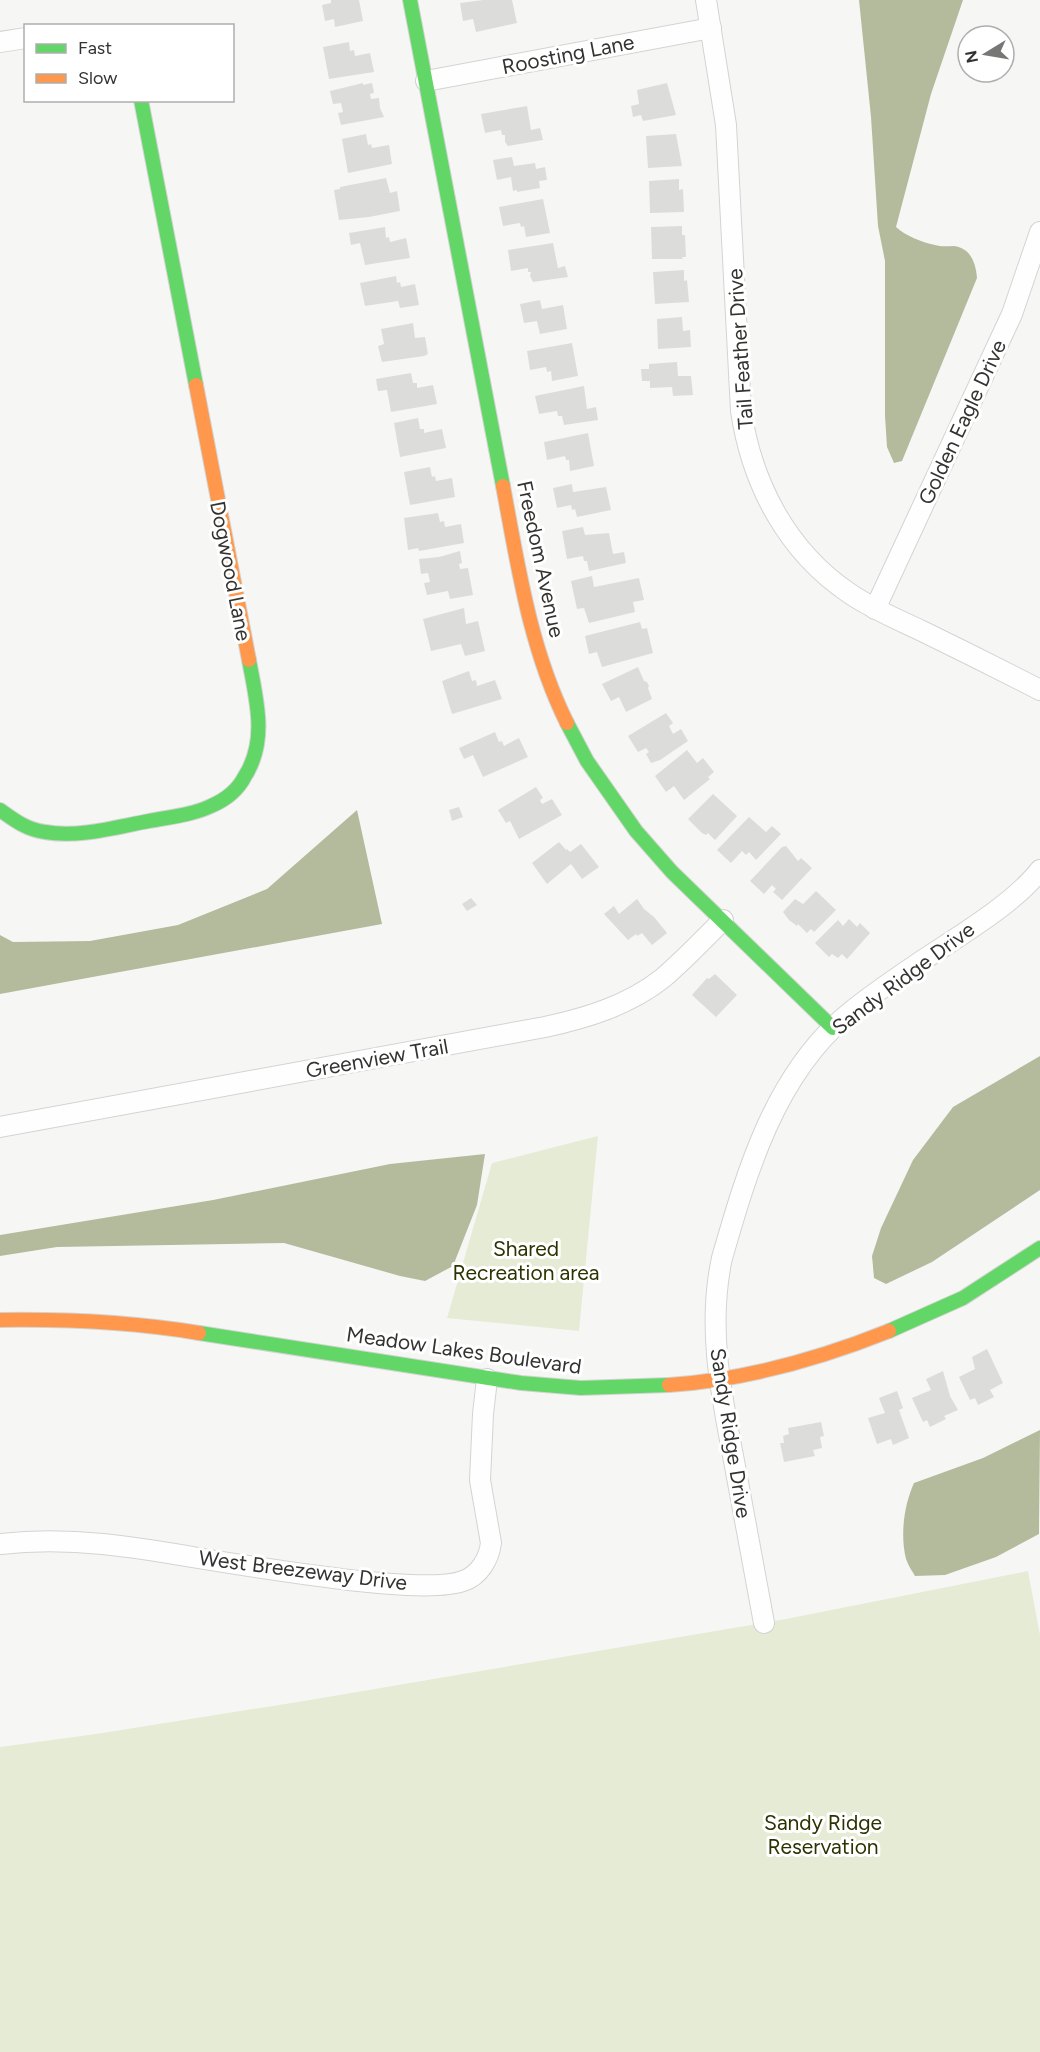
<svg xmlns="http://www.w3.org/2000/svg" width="1040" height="2052" font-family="Figtree,sans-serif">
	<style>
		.green { fill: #e6ebd6 }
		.water { fill: #b4bb9c }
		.building { fill: #dcdddb }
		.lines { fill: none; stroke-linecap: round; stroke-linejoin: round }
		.street-casing { stroke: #d3d4d2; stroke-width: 22 }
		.fast-casing { stroke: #d3d4d2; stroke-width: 16 }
		.slow-casing { stroke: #d3d4d2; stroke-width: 16 }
		.street { stroke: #fefefe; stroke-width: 20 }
		.fast { stroke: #63d668; stroke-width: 14 }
		.slow { stroke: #ff974d; stroke-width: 14 }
		.labels { text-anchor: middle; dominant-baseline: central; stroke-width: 6; stroke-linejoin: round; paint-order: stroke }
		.street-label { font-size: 21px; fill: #333432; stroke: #fff }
		.park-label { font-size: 21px; fill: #2b3300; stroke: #fff }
	</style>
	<rect width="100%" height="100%" fill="#f6f7f5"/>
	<g class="green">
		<path d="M598,1136L579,1331L447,1318L492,1163Z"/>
		<path d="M1028,1571L1040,1635V2052H0V1747L96,1734L304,1701L786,1619Z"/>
	</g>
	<g class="water">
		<path d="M859,0H963L931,94L896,227C906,236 921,242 935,245C941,247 948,246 954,246C971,248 976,264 977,278L902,461L894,463L887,447L885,416V261L878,226L871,117Z"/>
		<path d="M357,810L382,924L0,994V935L13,942L90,941L178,925L267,889Z"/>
		<path d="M1040,1056V1190L932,1262L886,1284L874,1278L872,1256L881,1228L913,1160L953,1107Z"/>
		<path d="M485,1154L477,1205L453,1266L425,1281L400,1276L284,1243L57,1247L0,1256V1235L213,1200L390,1164Z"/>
		<path d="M1040,1430L1039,1534L996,1557L945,1575L915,1576C912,1571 908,1565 906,1559C900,1535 904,1505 914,1483L983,1458Z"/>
	</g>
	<g class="building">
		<path d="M331,0H359L363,21L335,27L334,19L325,21L322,5L331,3Z"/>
		<path d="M483,0H512L517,23L476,32L473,19L463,21L460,3Z"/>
		<path d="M349,42L350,51L354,50L355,56L370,53L374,72L329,79L323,47Z"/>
		<path d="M363,83V85L372,83L374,93L370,94L371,99L379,98L380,108L384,117L341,125L338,113L343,112L341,103L333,104L330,91Z"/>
		<path d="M667,83L676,115L643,121L641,115L633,117L631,106L639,104L637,90Z"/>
		<path d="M527,106L531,130L540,128L543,140L508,146L505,142V135H502L501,130L485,133L481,114Z"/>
		<path d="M366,134L368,145L371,144L372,148L389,145L392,164L348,173L342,139Z"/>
		<path d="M676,134L682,166L648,168L646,136Z"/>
		<path d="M512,157L514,166L535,163L536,169L545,167L547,180L539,181L540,188L517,192V190L513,191L511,177L497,180L493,160Z"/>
		<path d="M386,178L390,193L397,191L400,211L369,217L339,220L334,190L340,189V187Z"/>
		<path d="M679,179V190L683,189L684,212L650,213L649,181Z"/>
		<path d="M543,199L550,233L526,237L524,226L521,227L520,223L503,226L499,207Z"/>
		<path d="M682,226V235H685L686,257H682L683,259H652L651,227Z"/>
		<path d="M385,227L386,238L389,237L390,242L406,238L410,258L365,265L360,243L351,245L349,233Z"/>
		<path d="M553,243L558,268L565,266L568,277L533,282L530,276L531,272H528V268L511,271L508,250Z"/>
		<path d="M684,270V281L687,280L689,302L655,304L653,272Z"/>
		<path d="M396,276L397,283L400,282L401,287L415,284L419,305L400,308L398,301L365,306L360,283Z"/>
		<path d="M540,300L542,309L563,305L567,329L540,334L537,321L524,323L520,304Z"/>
		<path d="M682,317L683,331L690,330L691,347L658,349L657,319Z"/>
		<path d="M413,323L415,338L425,337L428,354L424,356L382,362L378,346L384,344L381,329Z"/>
		<path d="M572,343L578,376L552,381L551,371L547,372L546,367L530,370L527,351Z"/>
		<path d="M677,362L678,376H691L693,395L673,396L672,387L650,388V381H642L641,369H649V364Z"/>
		<path d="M411,373L413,383H417V388L433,385L437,404L391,412L387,390L378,391L376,379Z"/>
		<path d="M584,386L587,409L596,407L598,420L564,425L562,416H558L557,411L539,414L535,396Z"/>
		<path d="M418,418L420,429H424V433L442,429L446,448L400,457L394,423Z"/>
		<path d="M588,433L594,466L570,471L569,460H566L565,456L547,460L544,442Z"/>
		<path d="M430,467L432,477L435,476L436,481L452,478L455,497L410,505L404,472Z"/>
		<path d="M572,484L573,492L606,487L611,510L577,517L575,509L572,510L571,505L557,508L553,488Z"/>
		<path d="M438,513L440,522L444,521L445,527L461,524L464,543L419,551L418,548L408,550L404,518Z"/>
		<path d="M583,527L585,535L609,533L613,554L624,552L626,563L589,571L587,561H584L583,556L567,559L562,531Z"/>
		<path d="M460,551L462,563L459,564L460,569L468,568L473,595L450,599L448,591L427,595L424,583L430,582L428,573L421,574L419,559L439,557Z"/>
		<path d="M592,576L594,587L639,578L644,600L633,602L635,612L589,623L584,608L577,609L571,581Z"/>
		<path d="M464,608L466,624L478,621L485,651L465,656L461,644L431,651L423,619Z"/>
		<path d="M640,622L642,629L647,628L653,653L602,667L597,652L589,654L585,636Z"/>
		<path d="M638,667L644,681L647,682L649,686L648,688L652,699L626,712L619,697L611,701L602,684Z"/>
		<path d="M469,671L472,681L476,680L477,686L495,680L502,699L452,714L442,681Z"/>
		<path d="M666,713L673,723L669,726L673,734L681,729L688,741L660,760L651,763L646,754L649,752L646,748L638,752L628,736Z"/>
		<path d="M495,732L499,742L502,741L504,746L519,738L528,757L483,777L473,755L464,759L459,748Z"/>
		<path d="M687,750L697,763L703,758L714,772L708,777L710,779L684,800L674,786L666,792L655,776Z"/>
		<path d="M536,787L543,798L540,800L542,804L552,799L562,815L519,839L510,821L506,823L498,810Z"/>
		<path d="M713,794L737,816L715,840L708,833L706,835L702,833L688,819Z"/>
		<path d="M459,807L463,817L452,821L449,810Z"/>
		<path d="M749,817L766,832L772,826L781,834L756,860L749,852L746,855L742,851L731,863L717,850Z"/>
		<path d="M559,842L566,850L567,849L570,852L581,844L599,867L582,879L571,864L547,884L532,863Z"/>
		<path d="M786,846L798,861L801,858L812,868L782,900L773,892L776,889L772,885L764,894L750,881L782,847Z"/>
		<path d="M816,891L836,910L814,932L811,929L807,933L798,924L797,926L789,920L783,912L795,899L803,904Z"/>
		<path d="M471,898L477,905L467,911L462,904Z"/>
		<path d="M637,899L644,909L654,917L667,933L652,945L642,933L637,936L636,934L628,940L604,914L614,906L619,914Z"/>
		<path d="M849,919L857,927L860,923L870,933L847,959L842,954L838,958L832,954L829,957L815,943L838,920L843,926Z"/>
		<path d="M715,974L737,995L716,1017L692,995L707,978L709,979Z"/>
		<path d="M987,1349L1003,1383L990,1390L994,1397L978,1405L975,1398L970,1400L959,1377L975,1369L972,1357Z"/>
		<path d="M943,1371L950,1396L958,1410L944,1416L946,1419L930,1427L927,1420L923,1422L912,1398L931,1390L926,1379Z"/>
		<path d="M897,1391L903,1408L899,1410L909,1438L893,1445L891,1439L877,1444L868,1418L885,1413L879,1398Z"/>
		<path d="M821,1422L824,1436L820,1437L822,1448L813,1450L815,1456L784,1462L780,1443H784L783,1436L789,1434L788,1428Z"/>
	</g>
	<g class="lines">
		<defs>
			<g id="street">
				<path d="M706,0L726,125L741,411C752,484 787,551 849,593C872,609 897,619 922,631C961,650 1001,670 1040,690"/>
				<path d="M0,42L26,38"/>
				<path d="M426,81L711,28"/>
				<path d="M875,609L1012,314L1040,232"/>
				<path d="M0,1127L545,1027C587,1018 629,1005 663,978C684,960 703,940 723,920"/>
				<path d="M0,1544C71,1536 135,1547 204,1559C253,1567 301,1574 349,1580C376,1583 439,1590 463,1581C479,1576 489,1559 491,1543L480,1480L483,1414L487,1379"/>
				<path d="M764,1623C754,1569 744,1515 734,1461C721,1393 707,1327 722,1258C747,1171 775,1075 847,1015C869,996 894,980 917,964C954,939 1013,905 1040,870"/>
			</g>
			<g id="fast">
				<path d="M410,0L503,486"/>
				<path d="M141,100L196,385"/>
				<path d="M567,723L587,761L636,831L672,872L833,1028"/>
				<path d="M0,810C14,820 27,830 45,832C79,838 116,827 149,821C170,817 192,815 211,806C225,800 238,790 245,776C268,740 256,699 249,660"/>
				<path d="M889,1331L963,1298L1040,1248"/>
				<path d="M199,1333L521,1383L581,1388L669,1385"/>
			</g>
			<g id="slow">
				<path d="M196,385L249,660"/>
				<path d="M503,486C518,566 530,649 567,723"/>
				<path d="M0,1320C68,1319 132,1322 199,1333"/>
				<path d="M669,1385C744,1380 819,1359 889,1331"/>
			</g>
		</defs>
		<use href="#street" class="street-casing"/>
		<use href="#fast" class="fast-casing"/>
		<use href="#slow" class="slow-casing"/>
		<use href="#street" class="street"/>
		<use href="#fast" class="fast"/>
		<use href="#slow" class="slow"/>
	</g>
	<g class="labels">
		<g class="street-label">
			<text transform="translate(568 54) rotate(-11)">Roosting Lane</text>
			<text transform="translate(740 349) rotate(-94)">Tail Feather Drive</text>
			<text transform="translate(962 422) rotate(-65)">Golden Eagle Drive</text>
			<text transform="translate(541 559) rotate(78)">Freedom Avenue</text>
			<text transform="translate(231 571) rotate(79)">Dogwood Lane</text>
			<text transform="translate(903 978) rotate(-37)">Sandy Ridge Drive</text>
			<text transform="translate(377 1058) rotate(-10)">Greenview Trail</text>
			<text transform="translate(464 1350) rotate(8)">Meadow Lakes Boulevard</text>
			<text transform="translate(731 1433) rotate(81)">Sandy Ridge Drive</text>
			<text transform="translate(303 1570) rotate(7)">West Breezeway Drive</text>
		</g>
		<g class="park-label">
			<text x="526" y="1248">Shared<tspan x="526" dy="24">Recreation area</tspan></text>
			<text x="823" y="1822">Sandy Ridge<tspan x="823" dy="24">Reservation</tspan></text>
		</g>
	</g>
	<rect x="24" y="24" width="210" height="78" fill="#ffffff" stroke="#adaead" stroke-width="1.5"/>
	<rect x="36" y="44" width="30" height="9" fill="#63d668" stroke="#adaead" stroke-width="1.5"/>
	<text x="78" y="54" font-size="18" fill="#333432">Fast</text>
	<rect x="36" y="74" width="30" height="9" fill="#ff974d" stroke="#adaead" stroke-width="1.5"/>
	<text x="78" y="84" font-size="18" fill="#333432">Slow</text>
	<g transform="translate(986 54) rotate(259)"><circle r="28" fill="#ffffff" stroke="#adaead" stroke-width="1.5"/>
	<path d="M0-4.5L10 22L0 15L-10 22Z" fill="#777876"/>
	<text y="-9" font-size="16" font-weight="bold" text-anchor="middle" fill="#333432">N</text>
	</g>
</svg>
